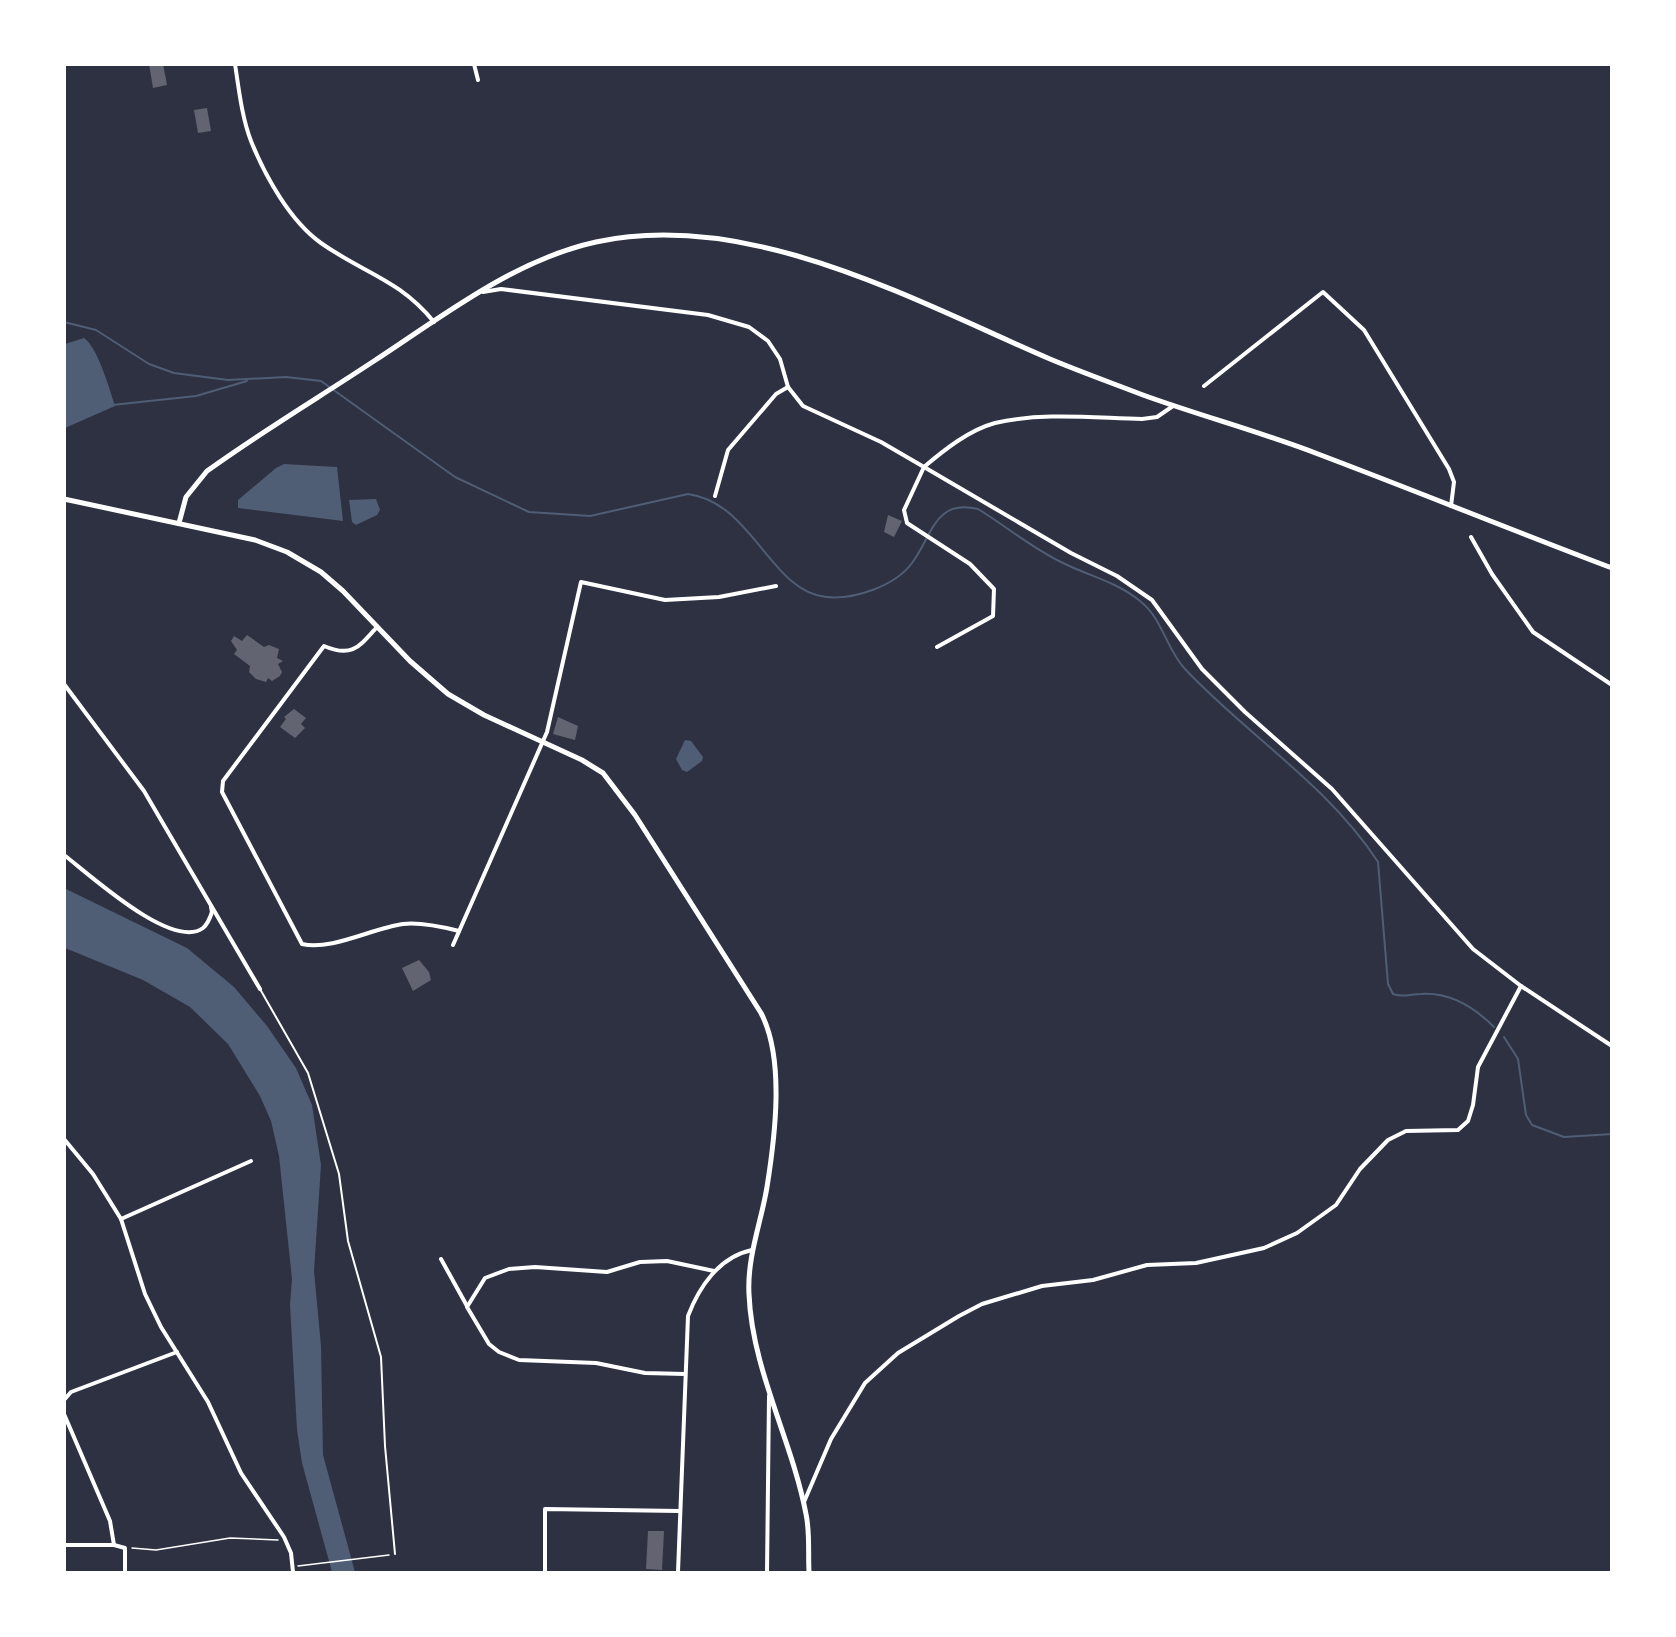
<svg xmlns="http://www.w3.org/2000/svg" width="1676" height="1637" font-family="'Sofia Sans Condensed',sans-serif">
	<style>
		.water { fill: #4f5d75 }
		.lines { fill: none; stroke-linecap: round; stroke-linejoin: round }
		.stream { stroke: #4f5d75; stroke-width: 2 }
		.building { fill: #626471 }
		.path { stroke: #fff; stroke-width: 1.5 }
		.service { stroke: #fff; stroke-width: 2 }
		.minor { stroke: #fff; stroke-width: 4 }
		.tertiary { stroke: #fff; stroke-width: 5 }
	</style>
	<rect width="100%" height="100%" fill="#2d3142"/>
	<g class="water">
		<path d="M84,338C97,346 110,390 115,406L65,428V344Z"/>
		<path d="M284,464L337,467L343,521L238,508V500L276,468Z"/>
		<path d="M376,499L380,510L377,515L356,525L352,522L349,500Z"/>
		<path d="M685,740L691,741L703,757L702,761L687,772L682,770L676,759Z"/>
		<path d="M64,888L187,948L234,987L267,1026L296,1068L312,1105L321,1165L314,1271L321,1346L323,1455L355,1572H332L302,1463L297,1430L290,1305L292,1279L279,1156L271,1121L260,1096L228,1044L190,1007L143,980L65,948Z"/>
	</g>
	<g class="lines">
		<g class="stream">
			<path d="M64,322L96,330L149,364L174,373L228,380L286,377L321,381L455,477L529,512L590,516L688,494C753,503 770,591 826,597C854,600 895,586 912,563C933,535 934,499 978,509C1006,526 1033,549 1063,563C1089,576 1117,582 1140,601C1163,619 1166,649 1185,669C1247,735 1328,785 1378,862L1388,984L1393,994C1404,998 1409,994 1421,994C1450,992 1474,1007 1494,1027"/>
			<path d="M112,405L196,396L247,381"/>
			<path d="M1504,1037L1518,1059L1526,1115L1532,1125L1564,1137L1612,1134"/>
		</g>
	</g>
	<g class="building">
		<path d="M149,64H163L167,85L153,88Z"/>
		<path d="M207,108L211,131L198,133L194,110Z"/>
		<path d="M888,515L902,521L894,537L884,532Z"/>
		<path d="M247,635L264,647L269,645L279,649L277,658L283,661L278,664L282,672L280,676L272,681L268,678L266,682L256,679L249,672L250,666L234,654L237,650L231,641L234,636L242,641Z"/>
		<path d="M294,709L306,718L301,724L305,728L295,738L280,727L286,719L284,717Z"/>
		<path d="M558,717L578,726L575,740L553,734Z"/>
		<path d="M419,960L429,972L431,980L413,991L402,968Z"/>
		<path d="M648,1531H664L662,1570L646,1569Z"/>
	</g>
	<g class="lines">
		<g class="path">
			<path d="M132,1548L156,1550L230,1538L278,1540"/>
			<path d="M298,1566L389,1555"/>
		</g>
		<path class="service" d="M260,989L308,1073L339,1174L348,1241L381,1357L385,1446L395,1554"/>
		<g class="minor">
			<path d="M235,64C239,90 242,118 251,141C265,176 290,221 321,243C363,273 399,279 434,322"/>
			<path d="M474,64L478,80"/>
			<path d="M483,292L501,289L708,315L749,327L768,341L780,359L788,387L803,406L881,442L924,467L904,510L907,523L970,564L994,589L993,616L937,647"/>
			<path d="M1204,386L1323,292L1364,330L1449,469L1454,482L1451,506"/>
			<path d="M1173,406L1157,417L1142,419C1094,418 1042,412 995,423C969,430 944,450 924,467L1071,553L1117,576L1152,600L1202,669L1245,712L1332,789L1473,949L1521,986L1612,1046"/>
			<path d="M715,496L728,450L776,394L788,387"/>
			<path d="M1471,537L1492,574L1533,632L1612,685"/>
			<path d="M377,627C359,647 352,658 324,646L223,781L222,792L302,944C331,951 373,928 403,924C419,922 443,927 459,931"/>
			<path d="M64,684L144,791L260,989"/>
			<path d="M64,855C88,873 172,951 203,928C208,924 210,918 212,912L211,907"/>
			<path d="M453,945L547,732L581,582L665,600L719,597L776,586"/>
			<path d="M64,1139L93,1174L121,1219L145,1294L161,1327L208,1402L241,1473L284,1537L291,1553L293,1572"/>
			<path d="M121,1219L251,1161"/>
			<path d="M441,1259L467,1306"/>
			<path d="M685,1374L645,1373L596,1363L519,1360L499,1352L489,1344L467,1307L485,1278L509,1269L535,1267L607,1272L640,1262L667,1261L714,1271"/>
			<path d="M64,1400L71,1392L177,1352"/>
			<path d="M64,1414L110,1521L114,1545"/>
			<path d="M804,1502L831,1439L865,1383L898,1353L959,1316L982,1304L1042,1286L1093,1280L1147,1265L1196,1263L1264,1248L1297,1233L1336,1205L1360,1169L1388,1140L1406,1131L1458,1130L1468,1121L1473,1105L1478,1067L1521,986"/>
			<path d="M64,1545H114L125,1548V1572"/>
			<path d="M545,1572V1509L679,1511"/>
			<path d="M678,1572L688,1316C699,1287 719,1257 752,1250"/>
			<path d="M767,1572L769,1396"/>
		</g>
		<g class="tertiary">
			<path d="M64,499L255,540L287,552L321,572L343,591L410,661L448,694L484,715L582,760L603,773L635,815L761,1013C785,1059 775,1137 767,1187C761,1223 747,1257 749,1294C752,1370 792,1440 806,1514C810,1532 808,1553 809,1572"/>
			<path d="M179,523L186,497L207,471C261,432 318,398 374,361C443,316 514,260 596,242C750,209 913,300 1050,359C1081,372 1112,383 1143,395C1201,416 1261,432 1318,454C1416,491 1514,531 1612,568"/>
		</g>
	</g>
	<rect width="1676" height="1637" fill="none" stroke="#ffffff" stroke-width="132"/>
</svg>
